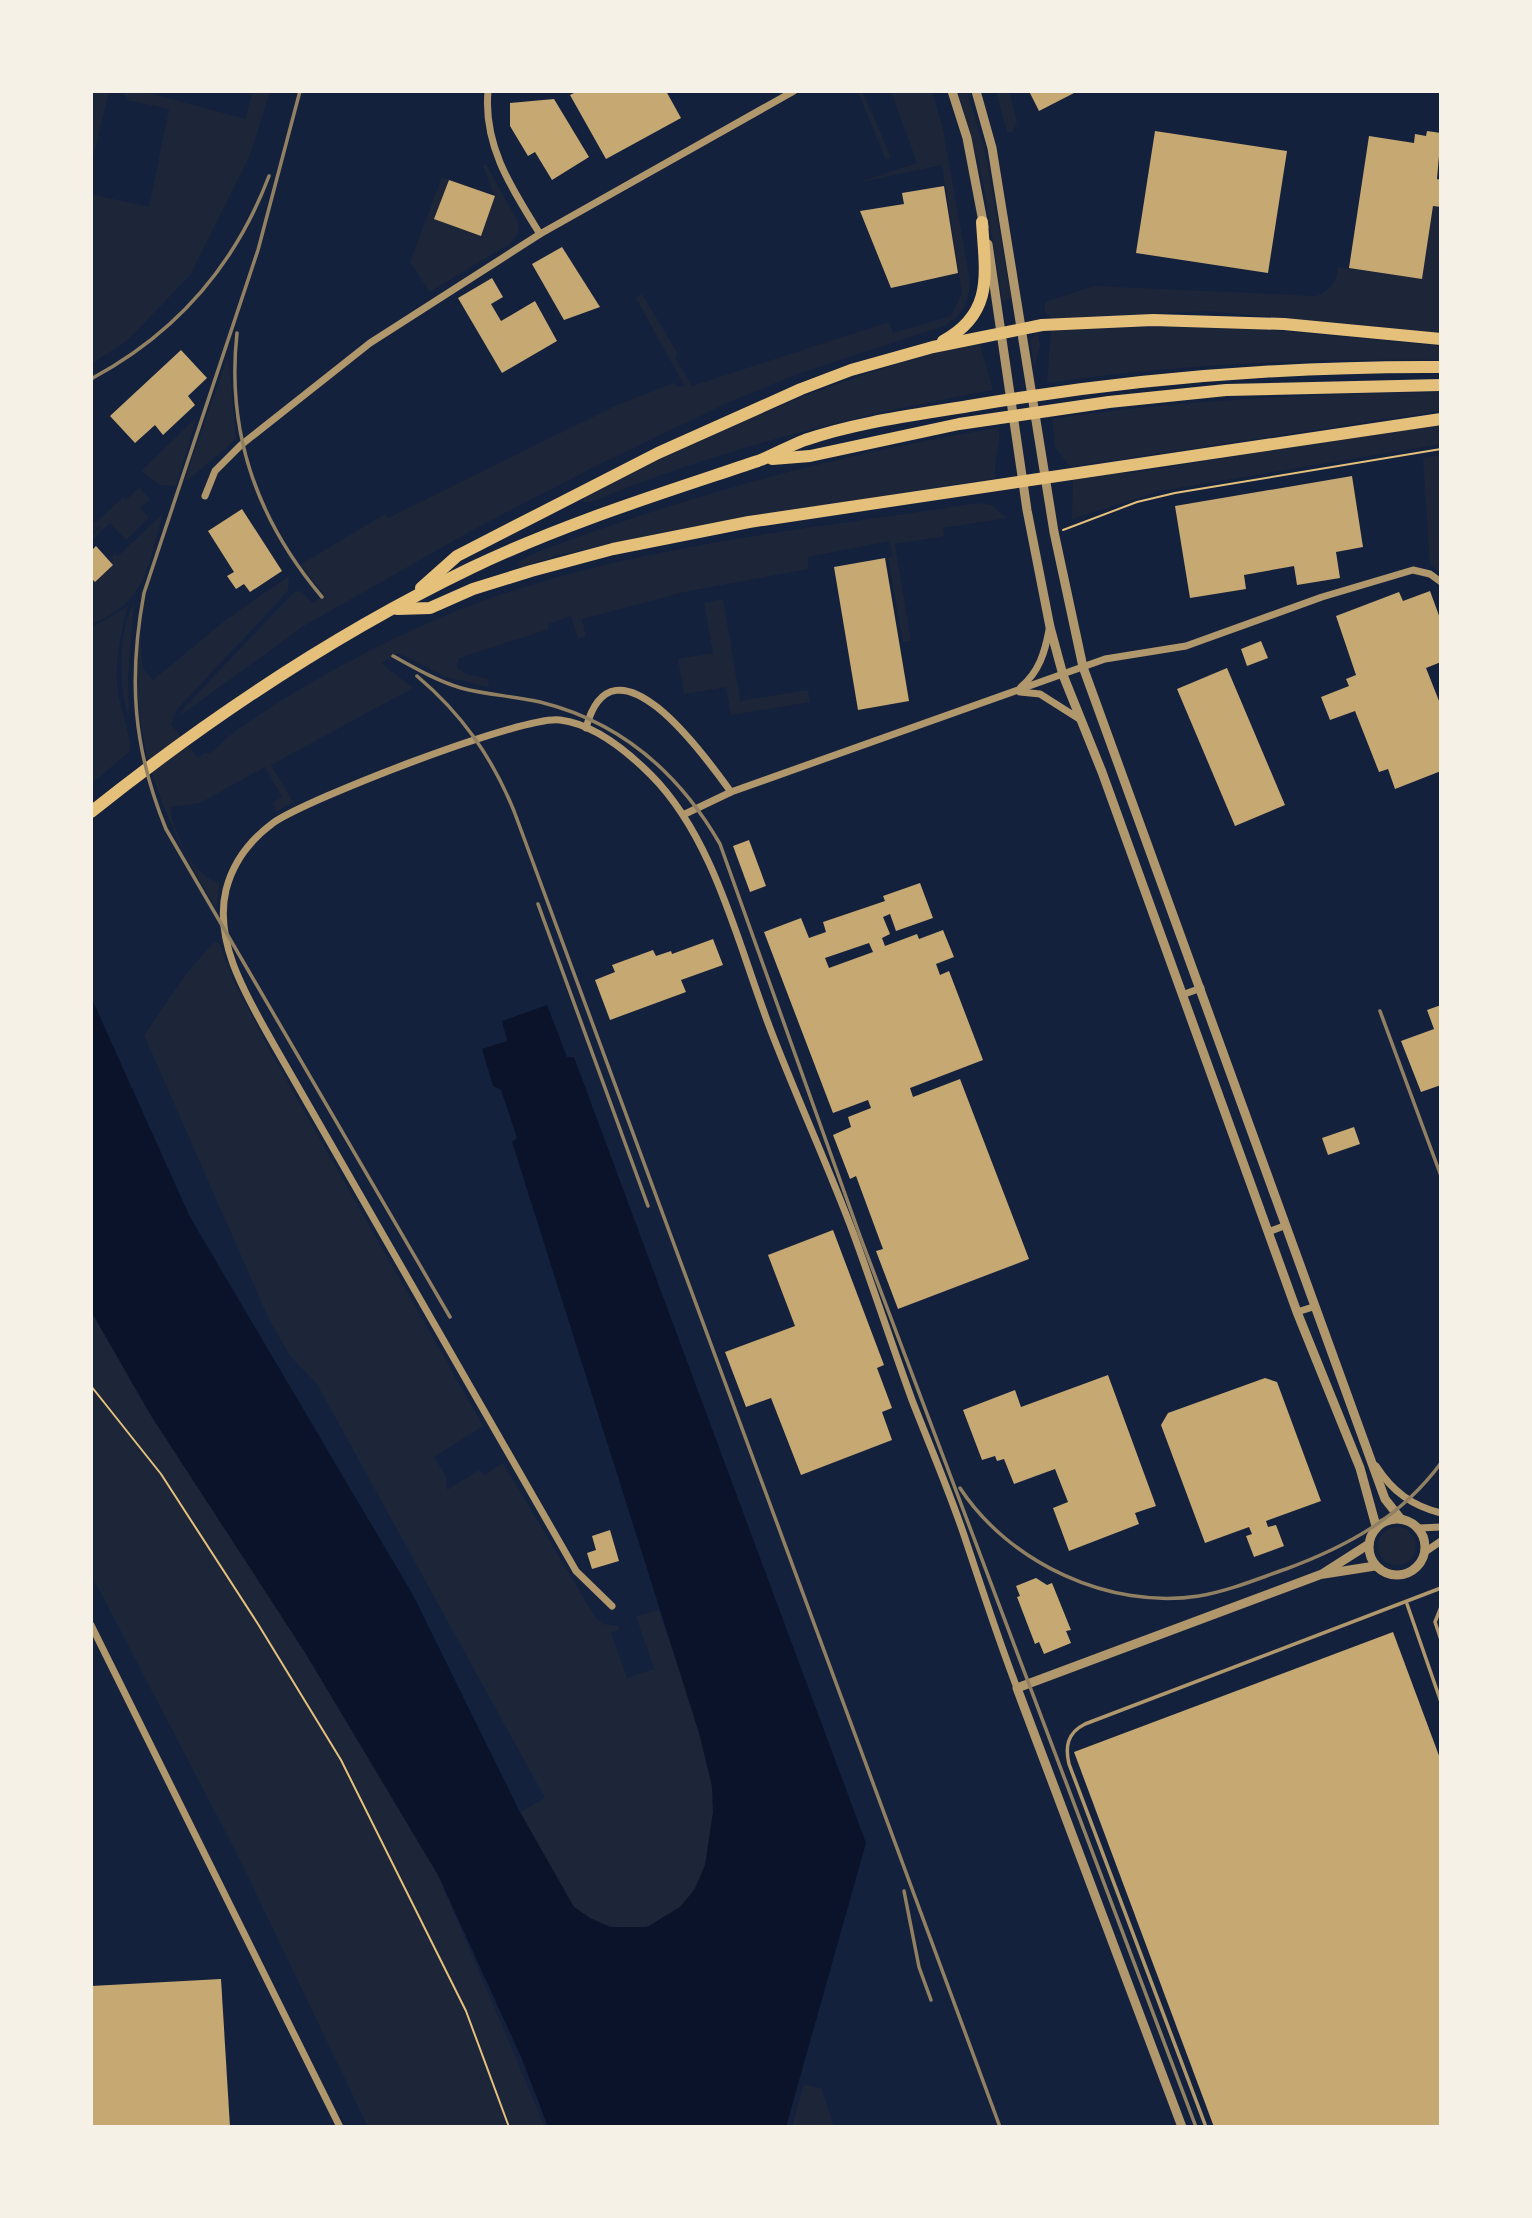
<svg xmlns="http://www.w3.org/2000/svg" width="1532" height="2218" font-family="Karla,sans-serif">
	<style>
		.green { fill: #1d2539 }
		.water { fill: #0b132b }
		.building { fill: #c6a872; fill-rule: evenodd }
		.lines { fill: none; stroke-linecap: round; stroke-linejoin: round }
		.path { stroke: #e5c07b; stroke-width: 2 }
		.service { stroke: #b1986c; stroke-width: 3.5 }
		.minor { stroke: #b1986c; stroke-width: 7 }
		.tertiary { stroke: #b1986c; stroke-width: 9 }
		.trunk { stroke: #e5c07b; stroke-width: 12 }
		.rail { stroke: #918062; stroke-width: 3.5 }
	</style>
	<rect width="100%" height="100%" fill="#14213d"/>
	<g class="green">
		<path d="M91,91H109L91,166Z"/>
		<path d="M123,91H141L245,119L253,91H270L250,155L190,275L128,340L91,364V194L149,207L169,109L127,100Z"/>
		<path d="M862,91L891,157L886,160L858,92Z"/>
		<path d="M891,91H932L943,129L970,281C969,303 963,315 944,326L800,373L727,403L598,465L478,527L302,627L180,716L183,709L294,592L301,591L312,603L325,595L300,565L385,514L388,518L617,405L674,383L679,387L684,385L636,298L642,294L678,354L675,357L692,386L889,322L893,333L951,316L962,293L942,165L856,183L917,163Z"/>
		<path d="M958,91H967L985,151L1011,296L1003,302L982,177Z"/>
		<path d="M996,91H1009L1017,123L1012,132H1007Z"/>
		<path d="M486,164L518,222L519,231L512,242L430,292L410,262L442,177L449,180L435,219L481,235L495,197L483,166Z"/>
		<path d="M1433,206L1441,207V333L1207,311L1053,319L1045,313V302L1094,286L1316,296C1331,290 1336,283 1338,267L1422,279Z"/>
		<path d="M1220,325L1441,346V360C1309,358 1178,364 1047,383L1051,330Z"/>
		<path d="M1038,333L1040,346L1034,367L1030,339Z"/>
		<path d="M979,342L993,390C859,414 719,449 591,502H583L584,497C711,432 839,374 979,342Z"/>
		<path d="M228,356L236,439L187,481L185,478Z"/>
		<path d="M1441,392V411L1070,467L1055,447L1052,419C1181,400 1310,394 1441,392Z"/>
		<path d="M197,417L176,486L160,485L141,471Z"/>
		<path d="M1441,422V444L1160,491L1072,519L1073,479L1105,473H1133Z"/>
		<path d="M998,428C1003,446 992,455 996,478L670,531L559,555L523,567L518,566L521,560L538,552C688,495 842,453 998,428Z"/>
		<path d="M1441,455V572L1430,565L1423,458Z"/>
		<path d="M139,488L150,499L140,508L149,518L126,540L110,523L93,539L91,536L103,523L91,534V523L99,520L123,497L126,500Z"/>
		<path d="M978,503L992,505L1007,518L943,528L944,536L895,544L911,641L903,642L888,558L893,557L889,541L808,557V569L684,592L582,619L586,636L578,639L571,616L548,624L549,629L459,658L457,668L466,674L489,679L488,687L446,677L399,653L381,663L413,688L271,765L293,802L276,812L273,802L282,797L265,767L200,803L171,807L170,813C180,840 189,874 220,883L216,908C170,831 136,760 137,667C137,644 138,620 146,598L140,631L142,667L153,680L227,619L289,576L288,590L281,599L177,709L171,724L198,758L204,753H210C218,748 222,741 229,736C286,694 349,660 412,630C588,548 789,533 978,503Z"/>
		<path d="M163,514C148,564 147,604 91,624V578L95,582L113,565L109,560L115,554L118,556Z"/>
		<path d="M723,599L740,701L808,690L810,702L731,715L726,687L684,694L678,659L713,653L704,603Z"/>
		<path d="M134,604L128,677L129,716C118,689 118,629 134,604Z"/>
		<path d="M128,606C120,635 113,668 119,698C123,717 130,732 130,751L91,784V628Z"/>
		<path d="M213,943H219L234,982L269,1049L483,1426L434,1457L446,1476L447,1490L479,1470L484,1475L503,1463L595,1617L603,1624L618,1626L619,1630L611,1633L627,1678L654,1669L636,1616L659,1610C679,1674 712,1742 713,1810C714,1861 688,1934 625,1928C608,1927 591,1921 577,1909C563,1897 531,1832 520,1812L545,1798L317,1384L290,1356L268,1317L144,1035L186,974Z"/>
		<path d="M91,1311L150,1414L306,1654L438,1875L545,2127H368L238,1856L91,1574Z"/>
		<circle cx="1397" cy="1546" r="19"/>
		<path d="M804,2084L821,2088L834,2127H792Z"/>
	</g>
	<path class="water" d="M91,997L190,1217L413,1595L520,1812L574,1907L590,1918L610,1927H647L680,1907L695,1889L705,1865L713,1812L712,1786L699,1733L512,1142L517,1138L501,1090L493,1086L482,1049L507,1041L502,1021L547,1005L567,1057H574L866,1843L786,2127H548L522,2059L438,1875L306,1654L150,1414L91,1311Z"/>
	<g class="building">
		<path d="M578,91H666L681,118L606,159L570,95Z"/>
		<path d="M1029,91H1078L1039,111Z"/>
		<path d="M554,99L589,157L552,180L535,152L528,156L510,126V103Z"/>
		<path d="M1155,131L1287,151L1268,273L1136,253Z"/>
		<path d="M1427,131L1441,133L1437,179L1441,180V207L1433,206L1422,279L1349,268L1369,136L1414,143L1415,134L1426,136Z"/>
		<path d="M449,180L495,196L481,236L434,219Z"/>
		<path d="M944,186L958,273L891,288L860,211L904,204L902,193Z"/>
		<path d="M562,247L600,307L564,320L532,264Z"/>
		<path d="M492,278L503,297L491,304L501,321L535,301L557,341L502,373L458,298Z"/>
		<path d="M181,350L207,378L188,396L195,405L163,435L155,425L135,443L110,416Z"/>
		<path d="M1352,476L1363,547L1336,552L1340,578L1297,585L1294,566L1244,575L1246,589L1190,598L1175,506Z"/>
		<path d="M242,509L282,571L250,592L244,584L236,589L227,576L234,572L208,531Z"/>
		<path d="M96,546L113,565L95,582L91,578V551Z"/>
		<path d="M885,558L909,701L858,710L834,567Z"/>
		<path d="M1430,591L1441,621V662L1426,668L1441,706V771L1395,789L1388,769L1379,772L1355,711L1330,720L1321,697L1349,686L1346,679L1356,675L1336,616L1399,592L1403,601Z"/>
		<path d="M1261,641L1268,658L1247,666L1241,649Z"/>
		<path d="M1227,668L1285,805L1235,826L1177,689Z"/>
		<path d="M749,840L766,886L750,892L733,846Z"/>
		<path d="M920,883L933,918L896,931L890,914L883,917L890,934L882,938L885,946L917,934L919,939L943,930L954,957L936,964L940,975L949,971L983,1060L910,1088L913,1097L960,1079L1029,1259L898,1309L876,1251L883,1249L856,1176L850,1179L833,1135L851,1127L848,1117L871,1108L868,1100L833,1113L764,932L801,918L809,938L826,932L823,922L885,901L883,896ZM869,943L873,952L829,968L825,958Z"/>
		<path d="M713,939L723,965L681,980L686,992L610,1020L595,980L615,972L612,965L653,950L656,956L671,951L672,954Z"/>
		<path d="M1441,1005V1085L1421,1092L1401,1041L1434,1029L1427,1010Z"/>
		<path d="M1354,1127L1360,1144L1328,1155L1322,1138Z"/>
		<path d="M833,1230L884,1365L877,1368L892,1408L882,1412L892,1440L801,1475L771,1398L746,1407L725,1352L795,1326L768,1255Z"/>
		<path d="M1108,1375L1156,1506L1135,1513L1139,1524L1069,1551L1053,1508L1068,1502L1055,1469L1014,1484L1004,1459L997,1461L995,1456L982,1460L963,1410L1015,1390L1021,1407Z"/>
		<path d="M1265,1378L1277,1382L1321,1501L1266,1521L1268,1527L1276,1525L1284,1546L1254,1557L1246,1536L1252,1534L1249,1527L1205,1543L1161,1425L1168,1413Z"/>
		<path d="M610,1530L619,1561L592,1569L587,1553L596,1550L592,1536Z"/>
		<path d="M1036,1578L1047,1585L1052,1583L1071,1630L1066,1631L1071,1643L1044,1654L1039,1642L1035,1644L1017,1597L1020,1596L1016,1586Z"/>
		<path d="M1393,1632L1441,1761V2127H1214L1074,1752Z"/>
		<path d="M221,1979L230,2127H91V1986Z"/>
	</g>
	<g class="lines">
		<g class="path">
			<path d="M1063,530L1137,502L1175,493L1441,449"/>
			<path d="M91,1386L161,1474L258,1624L341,1760L466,2011L509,2127"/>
		</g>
		<g class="service">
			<path d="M1407,1604L1441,1702"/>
			<path d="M1441,1607L1435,1622L1441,1640"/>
			<path d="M1206,2127L1069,1764C1065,1747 1067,1733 1085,1724L1441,1588"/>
		</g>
		<g class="minor">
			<path d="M488,91C483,146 512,189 540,234"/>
			<path d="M205,496L215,471L241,445L370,343L540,234L794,91"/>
			<path d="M1021,687C1039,672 1045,652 1049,630"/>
			<path d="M1020,692L1040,694L1081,720"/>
			<path d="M586,728C613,627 705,756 731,792"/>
			<path d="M685,814L731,792L1105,659L1186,646L1322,597L1413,570L1430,574L1441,582"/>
			<path d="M1182,995L1201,988"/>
			<path d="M1268,1232L1284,1226"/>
			<path d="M1297,1312L1313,1307"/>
			<path d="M1376,1466C1392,1491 1412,1506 1441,1513"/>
			<path d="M1419,1528L1441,1527"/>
			<path d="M1425,1552L1441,1541"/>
			<path d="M612,1606L576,1571L274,1045C249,1000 213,944 226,890C233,862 250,840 273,823C307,799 523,715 560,720C594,724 627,751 651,775C716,840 739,950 773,1036C799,1103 829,1168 854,1235C874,1290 892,1345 912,1400C931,1449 952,1497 968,1547C984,1595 999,1641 1017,1688"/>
			<path d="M91,1625L340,2127"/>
		</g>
		<g class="tertiary">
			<path d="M952,91L967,138L984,227"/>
			<path d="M976,91L992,148L1054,532L1083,667L1385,1499L1400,1518"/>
			<path d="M988,244L1027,510L1050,627L1063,675L1102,772L1297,1312L1360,1468L1376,1526"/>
			<circle cx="1397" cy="1547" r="28"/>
			<path d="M1324,1574L1375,1566"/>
			<path d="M1182,2127L1017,1688L1322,1574L1369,1544"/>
		</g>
		<g class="trunk">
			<path d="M943,341C995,313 985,272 982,222"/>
			<path d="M772,459L810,456L959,424L1109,402L1226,390L1441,385"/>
			<path d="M421,588L457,556L658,453L801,389L851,370L933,347L1042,325L1153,320L1284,324L1441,339"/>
			<path d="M397,609L430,608L473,589L531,571L613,549L749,522L1441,419"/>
			<path d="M91,812C209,718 334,634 471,568C565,523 660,494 758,461C774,455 789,446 805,440C857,422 915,415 969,406C1127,379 1280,366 1441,367"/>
		</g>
		<g class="rail">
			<path d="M300,91L258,250L144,593C128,679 133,748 166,829L450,1317"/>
			<path d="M237,333C226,433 258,521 322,597"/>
			<path d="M91,379C175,334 235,266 269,176"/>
			<path d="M393,656C415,668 437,681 461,688C487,695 514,696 540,702C621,722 679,773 720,844L860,1236L1196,2127"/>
			<path d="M417,676C462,714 492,757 514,811L1000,2127"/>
			<path d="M538,904L648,1206"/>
			<path d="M1380,1011L1441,1176"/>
			<path d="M960,1488C1009,1563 1110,1610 1199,1596C1229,1591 1257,1579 1286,1569C1348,1546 1401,1517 1441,1463"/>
			<path d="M904,1891L919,1967L931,2000"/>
		</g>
	</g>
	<rect width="1532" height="2218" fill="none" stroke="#f6f1e7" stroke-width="186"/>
</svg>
